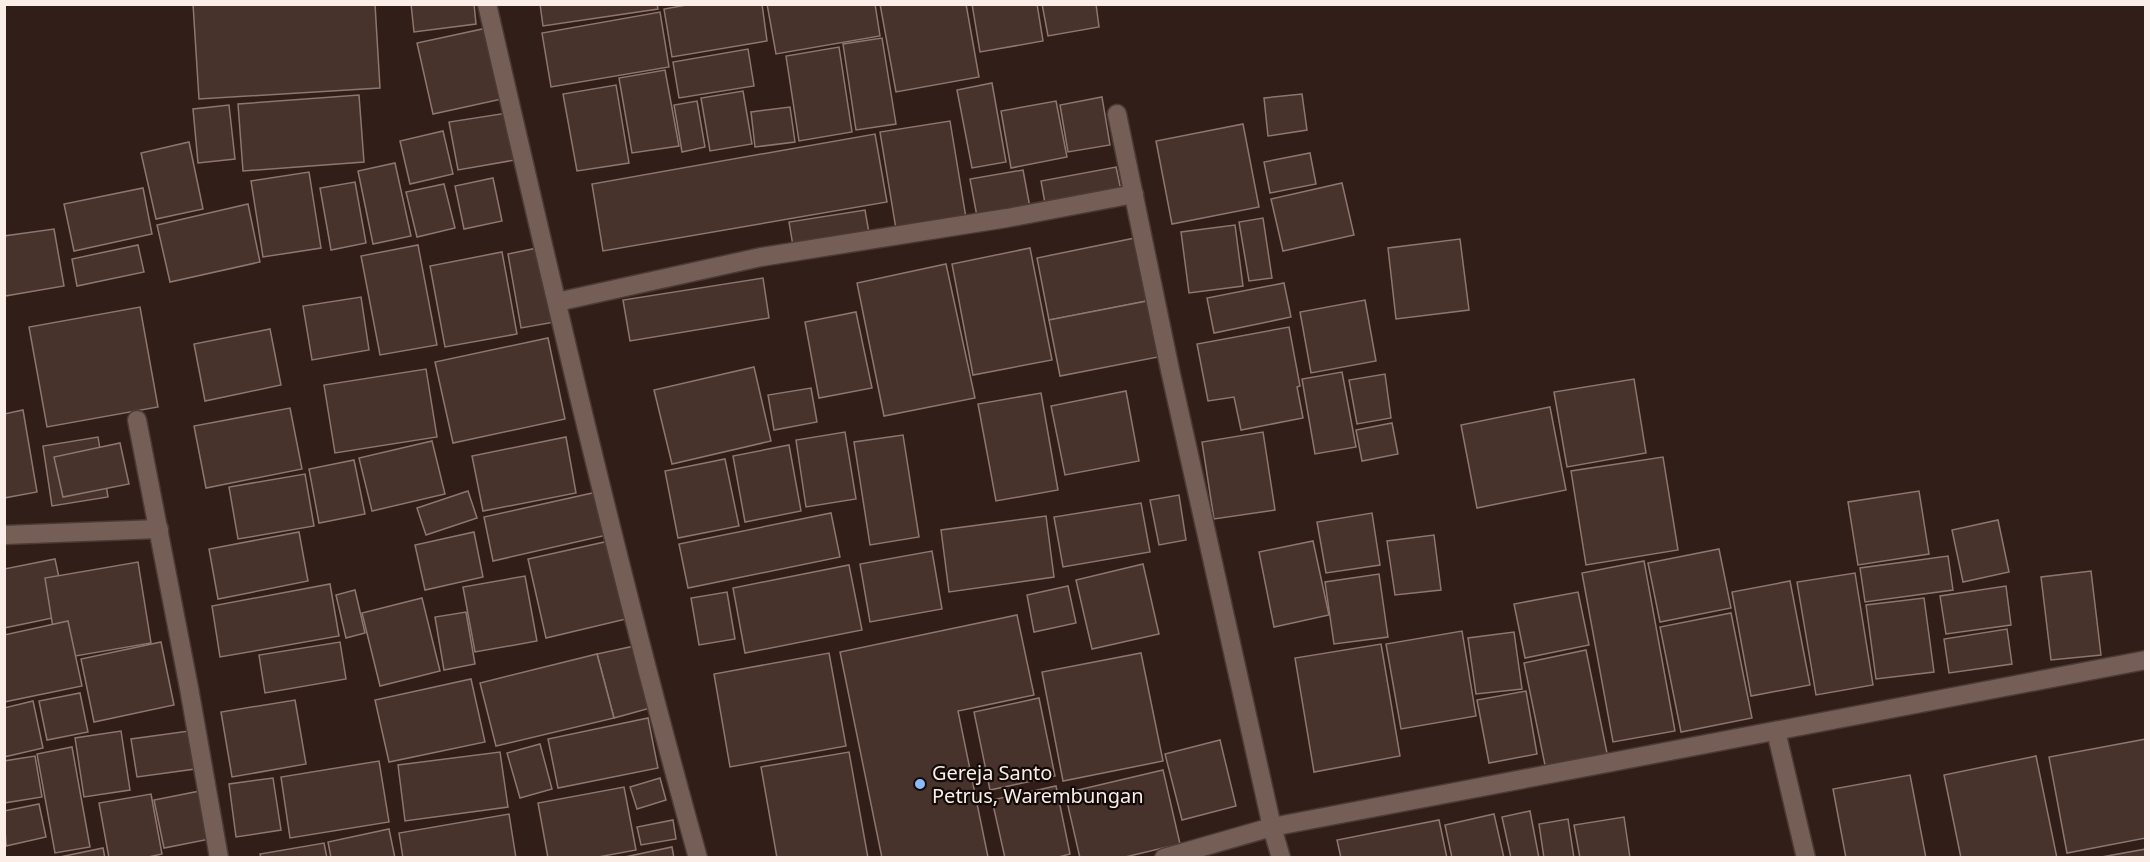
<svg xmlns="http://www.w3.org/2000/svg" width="2150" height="862" font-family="'Noto Sans',sans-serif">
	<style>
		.building { fill: #48332c; stroke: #8e766e; stroke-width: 1.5 }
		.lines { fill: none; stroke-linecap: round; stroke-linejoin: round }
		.minor-casing { stroke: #4b3a36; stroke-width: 21 }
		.minor { stroke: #755e56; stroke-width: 18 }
		.poi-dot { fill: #8cb9fc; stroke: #130b08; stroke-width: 2 }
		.labels { text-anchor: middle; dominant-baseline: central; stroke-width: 4.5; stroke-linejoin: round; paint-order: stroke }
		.poi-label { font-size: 20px; fill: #fbede8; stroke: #130b08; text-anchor: start }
	</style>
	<rect width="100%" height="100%" fill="#321e18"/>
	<g class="building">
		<path d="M193,4H375L380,88L199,99Z"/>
		<path d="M411,4H474L476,24L414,32Z"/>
		<path d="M540,4H657L658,9L543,26Z"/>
		<path d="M692,4H762L767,41L672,57L664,9Z"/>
		<path d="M767,4H875L880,36L776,54Z"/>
		<path d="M880,4H966L979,77L896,92Z"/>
		<path d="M972,4H1037L1043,41L980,52Z"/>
		<path d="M1042,4H1096L1099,27L1048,36Z"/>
		<path d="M660,12L669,67L551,87L542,33Z"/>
		<path d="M487,28L502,99L433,114L417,43Z"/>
		<path d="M882,38L896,124L856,130L843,44Z"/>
		<path d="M839,47L852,132L799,141L786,56Z"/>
		<path d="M748,49L754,86L679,98L673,62Z"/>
		<path d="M665,70L679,146L632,153L619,78Z"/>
		<path d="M992,83L1006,162L972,168L957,90Z"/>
		<path d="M616,85L629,163L577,171L563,94Z"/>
		<path d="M743,91L752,144L710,151L701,98Z"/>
		<path d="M1302,94L1307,130L1268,136L1264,98Z"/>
		<path d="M359,95L364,162L243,171L238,104Z"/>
		<path d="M1102,97L1110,145L1068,152L1060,105Z"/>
		<path d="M697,101L705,147L682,152L674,105Z"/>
		<path d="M1056,101L1067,157L1011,168L1001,111Z"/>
		<path d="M229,105L235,159L198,163L193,109Z"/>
		<path d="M790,107L795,142L755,147L751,112Z"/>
		<path d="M507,113L515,160L458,170L449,122Z"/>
		<path d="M950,121L967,224L897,235L880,132Z"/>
		<path d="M1243,124L1259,207L1172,224L1156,141Z"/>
		<path d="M443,131L453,174L410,184L400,141Z"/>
		<path d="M875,134L887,202L603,251L592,184Z"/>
		<path d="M189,142L203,209L156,219L141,153Z"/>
		<path d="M1310,153L1316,184L1270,193L1264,162Z"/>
		<path d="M395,163L411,236L373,244L358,171Z"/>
		<path d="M1116,167L1122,195L1046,209L1041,181Z"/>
		<path d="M1023,170L1031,213L978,222L970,179Z"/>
		<path d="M309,172L321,248L263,257L251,181Z"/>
		<path d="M493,178L502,221L464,229L455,186Z"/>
		<path d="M355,182L366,243L331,250L320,188Z"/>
		<path d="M1342,183L1354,235L1283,251L1271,199Z"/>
		<path d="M444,184L455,228L417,237L406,192Z"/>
		<path d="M143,188L152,234L74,251L64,204Z"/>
		<path d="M248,204L260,262L170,282L157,225Z"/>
		<path d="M865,210L869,233L793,246L789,222Z"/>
		<path d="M1263,218L1272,278L1249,281L1239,222Z"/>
		<path d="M1235,225L1243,286L1189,293L1181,232Z"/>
		<path d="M54,229L64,286L5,296L4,236Z"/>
		<path d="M1135,238L1147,301L1049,320L1037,258Z"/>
		<path d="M1460,239L1469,310L1396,319L1388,248Z"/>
		<path d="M138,245L144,272L77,286L72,259Z"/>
		<path d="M418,245L437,345L380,355L361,256Z"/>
		<path d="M542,247L555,322L521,328L508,254Z"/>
		<path d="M1030,248L1052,360L973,375L952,264Z"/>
		<path d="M502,252L517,334L445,347L430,266Z"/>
		<path d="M946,264L975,398L884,416L857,283Z"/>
		<path d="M763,278L769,318L630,341L623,300Z"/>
		<path d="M1284,283L1291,317L1214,333L1207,298Z"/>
		<path d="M361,297L369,350L312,360L303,306Z"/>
		<path d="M1365,300L1376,361L1311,373L1300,312Z"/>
		<path d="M1147,301L1158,357L1060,376L1049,320Z"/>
		<path d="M140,307L158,407L47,427L29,327Z"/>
		<path d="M856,312L872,388L819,398L805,322Z"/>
		<path d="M1289,327L1300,386L1297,387L1303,418L1241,430L1234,397L1208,401L1197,344Z"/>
		<path d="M270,329L281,385L205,401L194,344Z"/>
		<path d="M548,338L565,419L453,443L435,362Z"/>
		<path d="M754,367L771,441L672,464L654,390Z"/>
		<path d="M426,369L437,437L335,453L324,385Z"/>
		<path d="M1342,372L1356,447L1315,454L1302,379Z"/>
		<path d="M1385,374L1391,418L1357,424L1349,380Z"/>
		<path d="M1634,379L1646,453L1567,467L1554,392Z"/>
		<path d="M811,388L817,422L774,430L768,395Z"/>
		<path d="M1126,391L1139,461L1065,475L1051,406Z"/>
		<path d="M1041,393L1058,490L996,501L978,404Z"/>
		<path d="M1550,407L1566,490L1477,508L1461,425Z"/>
		<path d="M290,408L302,469L206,488L194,426Z"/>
		<path d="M23,410L37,492L4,498V414Z"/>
		<path d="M1392,423L1398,454L1362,461L1356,430Z"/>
		<path d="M845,432L856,499L806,507L796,440Z"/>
		<path d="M1263,432L1275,510L1214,519L1202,442Z"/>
		<path d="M903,435L919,537L870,545L854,442Z"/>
		<path d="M98,437L108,497L52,506L43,446Z"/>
		<path d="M566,437L576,493L483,511L472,456Z"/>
		<path d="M432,441L445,494L372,511L359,458Z"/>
		<path d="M120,443L129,484L63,497L54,457Z"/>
		<path d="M789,445L801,511L745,522L733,456Z"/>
		<path d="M1663,457L1678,550L1586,565L1571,471Z"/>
		<path d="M725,459L739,526L678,538L665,471Z"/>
		<path d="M354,460L365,514L319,523L309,469Z"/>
		<path d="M305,474L314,526L238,539L229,487Z"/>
		<path d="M468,491L477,518L426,535L417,508Z"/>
		<path d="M1919,491L1929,554L1858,565L1848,502Z"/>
		<path d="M597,492L607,535L493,561L484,517Z"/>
		<path d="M1179,495L1186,540L1159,545L1150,500Z"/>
		<path d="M1141,503L1150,552L1063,567L1054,517Z"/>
		<path d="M831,513L840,557L688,588L679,544Z"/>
		<path d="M1372,513L1380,565L1326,573L1317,522Z"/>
		<path d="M1046,516L1054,577L949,592L941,530Z"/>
		<path d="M1998,520L2009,572L1963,582L1952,530Z"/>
		<path d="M299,532L308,581L218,599L209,549Z"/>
		<path d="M474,532L483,577L425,590L415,545Z"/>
		<path d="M1434,535L1441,590L1395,595L1387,541Z"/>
		<path d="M609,541L626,619L546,638L528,559Z"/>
		<path d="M1313,541L1329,615L1274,627L1259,552Z"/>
		<path d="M1719,549L1731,608L1660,622L1648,563Z"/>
		<path d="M932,551L942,609L870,622L860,564Z"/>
		<path d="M1948,556L1953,590L1865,602L1860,568Z"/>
		<path d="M55,559L67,615L4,628V569Z"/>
		<path d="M1644,561L1675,731L1613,742L1582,573Z"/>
		<path d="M138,562L151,643L58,659L45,578Z"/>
		<path d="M1143,564L1159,634L1092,649L1076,580Z"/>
		<path d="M849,565L862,630L745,653L733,588Z"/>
		<path d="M2091,571L2101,655L2051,660L2041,577Z"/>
		<path d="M1855,573L1873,685L1816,695L1797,582Z"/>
		<path d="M1379,574L1388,637L1334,644L1325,582Z"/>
		<path d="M525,576L537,641L475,652L463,587Z"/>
		<path d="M1790,581L1810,685L1751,696L1732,592Z"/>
		<path d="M330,584L339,636L220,657L212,606Z"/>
		<path d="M1068,586L1076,623L1034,632L1027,595Z"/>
		<path d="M2006,586L2011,625L1946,634L1940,596Z"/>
		<path d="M355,590L365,633L346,638L336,595Z"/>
		<path d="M727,592L735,639L699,645L691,598Z"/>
		<path d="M1578,592L1589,645L1525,658L1514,604Z"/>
		<path d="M422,598L440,671L380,686L362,613Z"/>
		<path d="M1924,598L1934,672L1876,679L1866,605Z"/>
		<path d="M466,612L475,664L444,670L435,617Z"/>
		<path d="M1731,613L1752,718L1681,732L1660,627Z"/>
		<path d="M1017,615L1034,695L958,711L988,857L882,858L840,652Z"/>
		<path d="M68,621L82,686L4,702V635Z"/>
		<path d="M2007,629L2012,664L1949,673L1944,639Z"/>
		<path d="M1462,631L1476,716L1401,729L1386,644Z"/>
		<path d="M1514,632L1522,689L1476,694L1468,638Z"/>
		<path d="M161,642L174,705L94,722L81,659Z"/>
		<path d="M340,642L346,679L265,693L259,655Z"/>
		<path d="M1381,644L1400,756L1314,772L1295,658Z"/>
		<path d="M639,645L654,707L614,718L597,654Z"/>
		<path d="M1586,650L1608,758L1546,770L1524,663Z"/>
		<path d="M829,653L846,746L730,767L714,674Z"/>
		<path d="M1141,653L1163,761L1063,781L1042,672Z"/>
		<path d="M597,654L614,718L496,746L480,683Z"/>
		<path d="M471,679L485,742L389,762L375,700Z"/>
		<path d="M1526,691L1537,754L1489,763L1477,700Z"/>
		<path d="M80,693L88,732L47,740L39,701Z"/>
		<path d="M1039,698L1055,776L990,790L974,712Z"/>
		<path d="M295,700L306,764L232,777L221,712Z"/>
		<path d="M33,701L43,748L4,757V708Z"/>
		<path d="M648,718L658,768L558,788L548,739Z"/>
		<path d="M121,731L130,790L84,797L75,738Z"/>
		<path d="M189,731L195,769L137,777L131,739Z"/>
		<path d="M2146,739V838L2067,853L2049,757Z"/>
		<path d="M1220,740L1236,806L1182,820L1165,754Z"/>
		<path d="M540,744L552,789L520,798L507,753Z"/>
		<path d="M72,747L90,847L55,853L37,754Z"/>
		<path d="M500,752L508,807L405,821L398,765Z"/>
		<path d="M849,752L868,858H777L761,767Z"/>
		<path d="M35,756L42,797L4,803V761Z"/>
		<path d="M2036,756L2057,858H1961L1944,775Z"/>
		<path d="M379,761L389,822L290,838L281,777Z"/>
		<path d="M1163,770L1180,844L1121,858H1080L1065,793Z"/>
		<path d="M1910,775L1926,858H1846L1833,789Z"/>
		<path d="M273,778L281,830L236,837L229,784Z"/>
		<path d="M660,778L666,800L637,809L630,787Z"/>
		<path d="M1056,786L1070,854L1055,858H1005L992,800Z"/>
		<path d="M624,787L636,850L593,858H548L538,803Z"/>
		<path d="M200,791L210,839L164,848L154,800Z"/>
		<path d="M151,794L162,854L144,858H109L99,803Z"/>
		<path d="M39,804L46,837L6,846L4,811Z"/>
		<path d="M1530,811L1539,858H1511L1502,817Z"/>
		<path d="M509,814L516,858H403L399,833Z"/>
		<path d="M1494,814L1504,858H1452L1445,825Z"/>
		<path d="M1624,817L1630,858H1580L1574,825Z"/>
		<path d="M1568,819L1574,858H1544L1539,824Z"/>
		<path d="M673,820L676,839L641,845L637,827Z"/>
		<path d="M1439,820L1447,858H1341L1337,840Z"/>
		<path d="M389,829L395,858H331L328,842Z"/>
		<path d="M324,843L327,858H261L260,854Z"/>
		<path d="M672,847L674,858H620Z"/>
		<path d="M103,848L105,858H55Z"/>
		<path d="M2146,849V858H2096Z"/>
	</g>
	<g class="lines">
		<defs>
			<g id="minor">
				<path d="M487,4C553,290 619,575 698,858"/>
				<path d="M1117,114L1170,370L1272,827L2146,660"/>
				<path d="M557,302L761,257L1007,218L1134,194"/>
				<path d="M137,420L189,688L219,858"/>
				<path d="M4,535L159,529"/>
				<path d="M1776,731L1806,858"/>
				<path d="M1164,858L1272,827L1281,858"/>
			</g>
		</defs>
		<use href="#minor" class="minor-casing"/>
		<use href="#minor" class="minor"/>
	</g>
	<circle class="poi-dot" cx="920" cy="784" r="6"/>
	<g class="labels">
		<g class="poi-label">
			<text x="932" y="772">Gereja Santo<tspan x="932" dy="23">Petrus, Warembungan</tspan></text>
		</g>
	</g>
	<rect width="2150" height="862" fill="none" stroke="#fbede8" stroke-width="12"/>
</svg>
